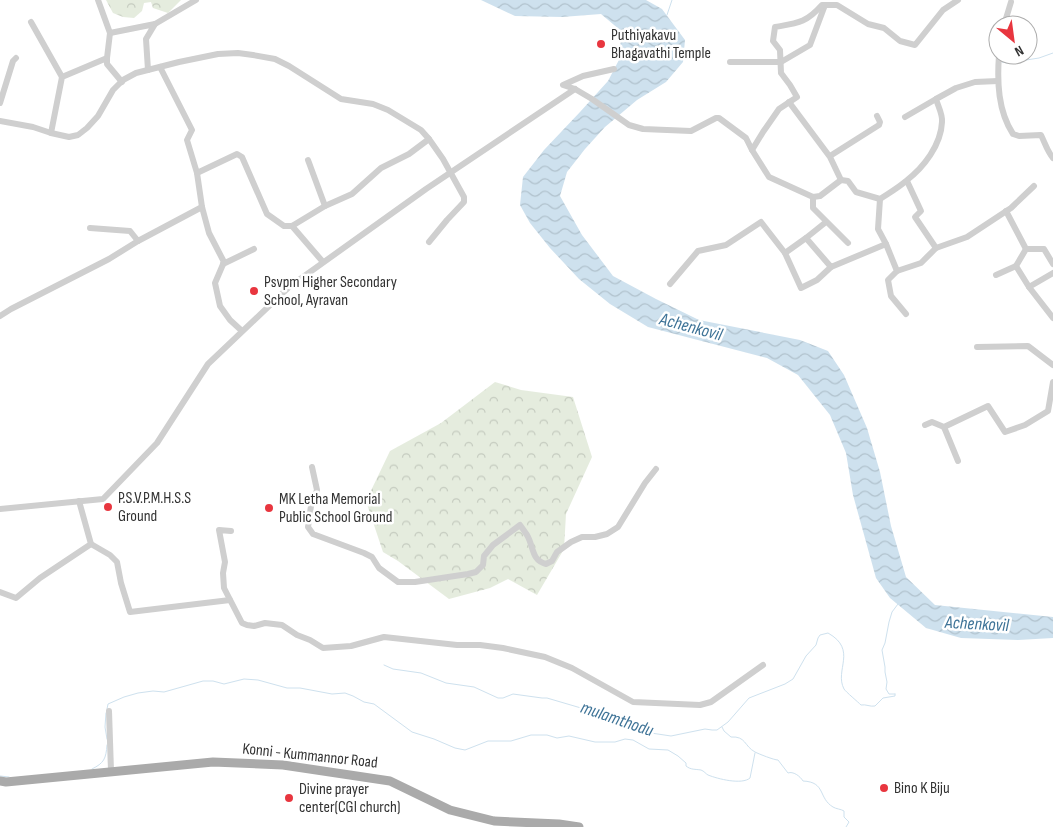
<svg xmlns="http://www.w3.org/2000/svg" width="1053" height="827" font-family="'Sofia Sans Condensed',sans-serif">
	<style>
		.forest { fill: url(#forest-crowns) }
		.water { fill: url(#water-waves) }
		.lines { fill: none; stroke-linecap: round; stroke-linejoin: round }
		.stream { stroke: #cee1ee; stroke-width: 1 }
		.minor { stroke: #cfcfcf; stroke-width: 6 }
		.major { stroke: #aaa; stroke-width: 9 }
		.poi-dot { fill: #e8363f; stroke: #fff; stroke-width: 2 }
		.labels { text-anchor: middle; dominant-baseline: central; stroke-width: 5; stroke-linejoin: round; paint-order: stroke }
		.poi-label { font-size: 16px; fill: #323232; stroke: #fff; text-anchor: start }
		.street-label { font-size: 16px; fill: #323232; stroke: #fff }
		.water-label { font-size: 18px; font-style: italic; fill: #3e7397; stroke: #fff }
	</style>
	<defs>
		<pattern id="forest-crowns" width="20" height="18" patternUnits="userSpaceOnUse" patternTransform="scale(1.25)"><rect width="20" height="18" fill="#e5ecde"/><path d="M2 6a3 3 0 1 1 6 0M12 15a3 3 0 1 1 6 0" fill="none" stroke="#c5cbbf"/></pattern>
		<pattern id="water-waves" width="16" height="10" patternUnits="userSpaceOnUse" patternTransform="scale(1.25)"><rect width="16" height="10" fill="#cee1ee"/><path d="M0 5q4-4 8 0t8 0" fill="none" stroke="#b1c2cd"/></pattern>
	</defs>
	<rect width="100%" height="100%" fill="#fff"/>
	<g class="forest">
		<path d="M106,0H181L168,13L153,8L151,2L144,3L142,11L134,18L123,17L113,13Z"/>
		<path d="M495,382L521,390L573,397L592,457L566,514L564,549L537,595L508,579L490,588L449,599L398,561L383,552L366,501L390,451L441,423Z"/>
	</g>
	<path class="water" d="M481,0H646L662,9L685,40L683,62L666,82L637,100L605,127L585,149L567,172L560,196L582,235L613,276L656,299L699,320L800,340L828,351L844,375L867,428L880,472L891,526L906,577L935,605L1053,617V638L1018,640L961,638L926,628L890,598L876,578L853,495L846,453L830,415L798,375L767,358L648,327L610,304L579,279L550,248L530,223L520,205L523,177L544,150L580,112L608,81L621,56L620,30L601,14L562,17L515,16Z"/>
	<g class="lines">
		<g class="stream">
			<path d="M667,15L672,0"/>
			<path d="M1002,62L1007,63L1039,58L1053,53"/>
			<path d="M384,665L393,669L421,673L446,683L474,687L498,698H503L513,694L542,698H547L581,708L588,709H594L601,711L609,718L633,723L638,727L651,733L671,736L705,729L712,730H717L728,722L749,698L785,684L793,679L806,656L816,645L818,638L820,635L828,633C858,650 834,670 844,689C846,692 858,702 861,705C866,704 870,707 875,706L883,698L895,696V694"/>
			<path d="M895,694H889L886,689L887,682L885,672V667L882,650L885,643L889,622L892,612L898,604"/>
			<path d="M107,709L108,704L124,697L138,693L153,691L164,692L203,681H213L224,684L244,679L258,680L287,688H300L332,694L345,693L353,696L364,702L374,704L412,732L434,739L455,748L465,750L488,741H511L531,735H547L557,738L569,736L595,742H615L625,739L633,740L649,749L668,750L678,756L686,763V766C691,770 695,769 701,770C704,771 706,774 708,775C718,779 742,785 750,778L755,753"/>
			<path d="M106,713L105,727L107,739"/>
			<path d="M722,727L724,731L731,737C746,736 744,746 755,752C759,754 774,760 778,760L788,773C793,771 800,776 803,781C826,782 818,798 833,807C836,809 841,809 844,811V817L849,822L846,827"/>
			<path d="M92,769C104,763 106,759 107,745"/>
			<path d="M0,776L9,777"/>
		</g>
		<g class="minor">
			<path d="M98,0L110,33L107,58"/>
			<path d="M31,22L62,77"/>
			<path d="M155,24L196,0"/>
			<path d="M1004,25L1011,2"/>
			<path d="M110,33L155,24L146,39L148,70"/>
			<path d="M999,55C997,82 998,111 1013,134L1019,136L1041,135C1045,143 1047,151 1053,158"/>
			<path d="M730,62H781L810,45L825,5"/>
			<path d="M160,67L192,130L187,140L197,173L237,154L242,157L267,214L284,226H292L325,206"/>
			<path d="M614,69L583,76L563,85L575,89L592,99L629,125L643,129L691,131L716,118H719L746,138L752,150L763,132L779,109L797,97L790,85L781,73L780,50L773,41L775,27C798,23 806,23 822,5H837L868,24L884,28L900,41L915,45L943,10L958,0"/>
			<path d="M789,102L830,157L841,180L848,181L856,192L880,199C889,193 898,188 906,181C924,167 941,145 942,122C943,115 938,106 936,99L956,88L975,82L998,81"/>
			<path d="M0,103L13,61L16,58"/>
			<path d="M905,117L936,99"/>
			<path d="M0,121L33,127L51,133L69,137L78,135L87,128L98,116L113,90L123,80L136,73L179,62L218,54L238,53L253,55L275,59L289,66L341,99L373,104L388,110L421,130L429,139L443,159L464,197V202L447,220L429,242"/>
			<path d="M51,133L62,77L107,58V64L122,82"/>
			<path d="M752,150L769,177L813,197L820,196L841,180"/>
			<path d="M830,156L879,125L880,122L877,116"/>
			<path d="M308,160L325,206L352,194L381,168L409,154L429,139"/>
			<path d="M197,173L202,207L209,233L224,262L215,283L220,306L230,320L242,331"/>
			<path d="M907,181L921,211L915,217L936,248"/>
			<path d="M813,197V208L848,243"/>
			<path d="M1006,211L1026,249H1044L1053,264"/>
			<path d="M826,222L806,238L831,267L886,244L878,229L880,199"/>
			<path d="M292,226L323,262"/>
			<path d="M90,228L130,231L138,241L202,207"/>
			<path d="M806,238L785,253L801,288L817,280L831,267"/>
			<path d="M886,244L897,271L888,280L891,296L906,314"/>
			<path d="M1026,249L1016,266L1029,287"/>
			<path d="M223,264L254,249"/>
			<path d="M897,271L921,263L936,248L967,237L1011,208L1034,186"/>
			<path d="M1053,273L1029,287L1053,318"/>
			<path d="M996,275L1016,266"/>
			<path d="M670,284L698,251L726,245L761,222L785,253"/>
			<path d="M0,316L11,309L109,259L138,241"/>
			<path d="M977,347L1028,346L1053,365"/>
			<path d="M925,425L932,422L944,427L988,406L1005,432L1025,425L1048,411L1053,382"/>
			<path d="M944,427L958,461"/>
			<path d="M312,467L317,490L311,506L308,527L313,534L364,553L372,557L379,568L398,582H415L468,574L476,572L483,565L484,556L493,545L520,525C523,529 525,532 527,535C534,547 531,560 546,564L552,561L557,552L571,542L582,537H595L607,534L618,527L645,483L656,469"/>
			<path d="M0,509L103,499L157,443L208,364L289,287L426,189L575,89"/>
			<path d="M231,531L219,530L225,562L223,573L224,588L242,623L247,625L254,626L265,623L282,625L297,635L310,640L323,648L351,646L384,637L457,645H480L503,648L545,657L572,668L633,702L700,705L711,702L763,665"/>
			<path d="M91,544L110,555L117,562L121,583L130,612L230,600"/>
			<path d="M0,592L16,598L40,578L91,544L79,501"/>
			<path d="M109,711L111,771"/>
		</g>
		<path class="major" d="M0,781L6,782L213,762L283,765L390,781L450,810L494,821L559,824L579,827"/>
	</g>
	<g class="poi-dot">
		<circle cx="601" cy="44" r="5"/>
		<circle cx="254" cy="291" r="5"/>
		<circle cx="108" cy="507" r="5"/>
		<circle cx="269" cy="508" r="5"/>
		<circle cx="884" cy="788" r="5"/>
		<circle cx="289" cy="798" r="5"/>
	</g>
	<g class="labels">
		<g class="poi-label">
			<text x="611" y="35">Puthiyakavu<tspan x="611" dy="18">Bhagavathi Temple</tspan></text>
			<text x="264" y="282">Psvpm Higher Secondary<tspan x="264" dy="18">School, Ayravan</tspan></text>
			<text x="118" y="498">P.S.V.P.M.H.S.S<tspan x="118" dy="18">Ground</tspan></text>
			<text x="279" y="499">MK Letha Memorial<tspan x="279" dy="18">Public School Ground</tspan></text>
			<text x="894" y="788">Bino K Biju</text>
			<text x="299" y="789">Divine prayer<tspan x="299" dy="18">center(CGI church)</tspan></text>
		</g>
		<g class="street-label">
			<text transform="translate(310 756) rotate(6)">Konni - Kummannor Road</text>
		</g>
		<g class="water-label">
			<text transform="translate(691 327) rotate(15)">Achenkovil</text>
			<text transform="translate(977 624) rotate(3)">Achenkovil</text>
			<text transform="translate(617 719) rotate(19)">mulamthodu</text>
		</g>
	</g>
	<g transform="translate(1013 40) rotate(151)"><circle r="24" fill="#ffffff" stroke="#adadad"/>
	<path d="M0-4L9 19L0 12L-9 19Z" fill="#e8363f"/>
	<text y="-8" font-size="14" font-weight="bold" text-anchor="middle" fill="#323232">N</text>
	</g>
</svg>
